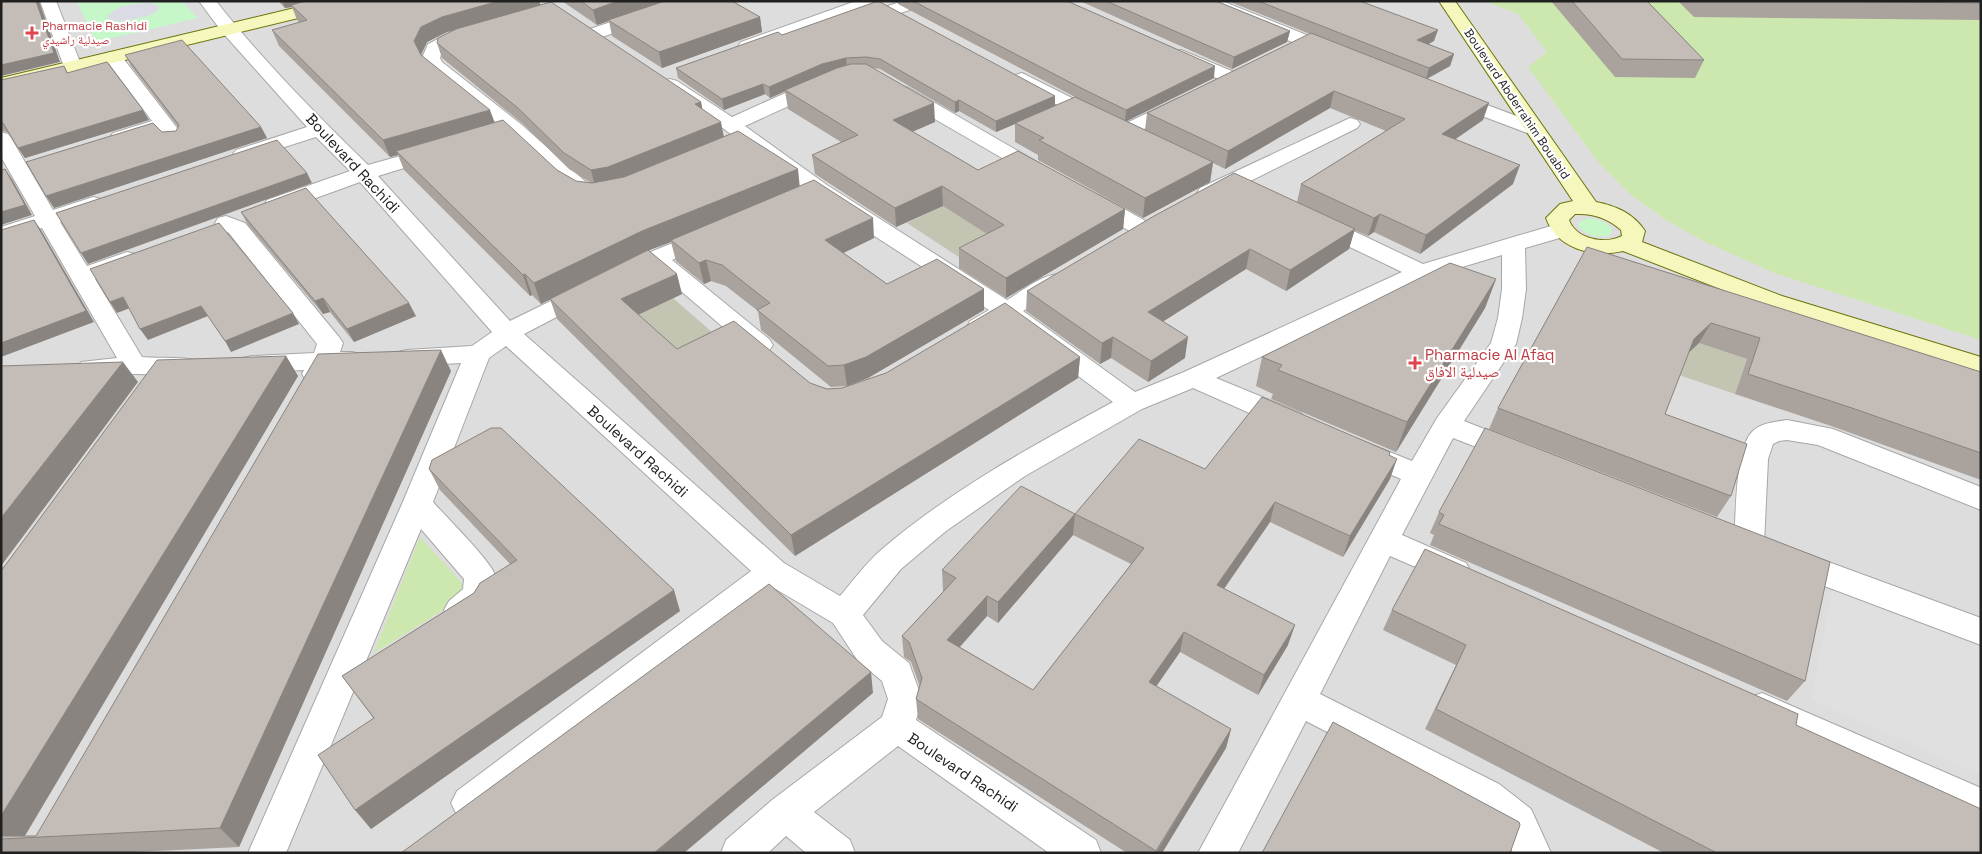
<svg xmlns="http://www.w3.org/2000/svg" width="1982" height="854" font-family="'Space Grotesk','Noto Naskh Arabic',sans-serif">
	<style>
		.residential { fill: #dedddd }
		.construction { fill: #c4c4b2 }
		.grass { fill: #cce8af }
		.park { fill: #c6f7c9 }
		.parking { fill: #e0e0e0 }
		.plaza { fill: #dbdbe6 }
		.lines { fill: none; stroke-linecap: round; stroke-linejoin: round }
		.street-casing { stroke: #a7a7a7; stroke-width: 2 }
		.secondary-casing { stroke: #6b740a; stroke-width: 2 }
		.street { fill: #fff; fill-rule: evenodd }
		.secondary { fill: #f5f7bd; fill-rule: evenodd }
		.wall { fill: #a9a29d; fill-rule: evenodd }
		.shaded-wall { fill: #89847f }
		.building { fill: #c4bcb6; stroke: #89847f; fill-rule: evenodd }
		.health-dot { fill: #e0444e; stroke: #fff; stroke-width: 2 }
		.labels { text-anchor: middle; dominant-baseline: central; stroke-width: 4.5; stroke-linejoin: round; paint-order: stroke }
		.far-health-label { font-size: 12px; fill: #be3a42; stroke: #fff; text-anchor: start }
		.far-street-label { font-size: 12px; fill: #202020; stroke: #fff }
		.street-label { font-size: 15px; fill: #202020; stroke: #fff }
		.health-label { font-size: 15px; fill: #be3a42; stroke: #fff; text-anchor: start }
	</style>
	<rect width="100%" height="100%" fill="#f0ede7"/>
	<rect class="residential" x="1" y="1" width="1980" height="852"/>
	<g class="construction">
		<path d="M943,206L1004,244L968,263L907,223Z"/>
		<path d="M673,298L729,347L682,370L628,320Z"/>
		<path d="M1690,340L1747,359L1735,394L1676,374Z"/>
	</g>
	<g class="grass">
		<path d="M1484,1H1981V340L1777,274L1703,241L1666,220L1631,195L1599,163L1528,67L1547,52L1518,14Z"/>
		<path d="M420,537L471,593L374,653Z"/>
	</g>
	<g class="park">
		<path d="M77,1H181L198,18L95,42Z"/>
		<path d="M1587,218C1597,219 1606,221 1612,229L1611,234C1600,240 1585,235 1578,226V223Z"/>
	</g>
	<path class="parking" d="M1833,587L1981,647V775L1811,700Z"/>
	<path class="plaza" d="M148,2L159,6V9L155,13L148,16L119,22L107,18L108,15L119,7Z"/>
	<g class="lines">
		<defs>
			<g id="street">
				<path d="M40,1H56L82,67L79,71L73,72L67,71L64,67Z"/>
				<path d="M199,1H216C262,60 315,113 368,165L436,146L443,148L446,152L443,156L378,176L510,321L579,287L587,285L595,287L599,292L595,297L524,334L784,563L840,596C853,581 866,563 881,550C951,490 1032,446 1113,402L1006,322C993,329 985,336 970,333L967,327L970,321L989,310L811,195L724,129L663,89L661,85L663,81L670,79L677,81L732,117L814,80L821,78L828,80L830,84L828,88L745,126L827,185L1007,300C1024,290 1046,270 1066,275L1070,280L1066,285L1023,311L1135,392L1184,372L1402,272L1310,228L1307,223L1310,218L1318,216L1326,218L1423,264L1554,225L1562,223L1570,225L1573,230L1570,235L1525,248L1526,289L1522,318L1516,344L1464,421L1525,445L1529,452L1525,459L1515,462L1453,438L1402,535L1466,563L1471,572L1466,581L1455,584L1390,556L1320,694L1499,784L1531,809L1551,853H1513L1505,835L1473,808L1306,721L1238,853H1198L1401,479L1350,457L1346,450L1350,443L1360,440L1412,461L1437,418L1491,343L1498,318L1502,289V255L1429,277L1216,378L1301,413L1305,420L1301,427L1291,429L1281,427L1193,388L1142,409L1025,476L946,531L901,569L863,615L882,641L909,663L922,699L916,720L1096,840L1101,853H1049L898,746L814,812L850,840L855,853H806L786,836L768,853H721L726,840L772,800L882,717L888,699L882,681L858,661L833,623L774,588L483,815L470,820L457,815L451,803L457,791L751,571L506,346L489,358L433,502C446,517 490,560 495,575C498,587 491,602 483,611C472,622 463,624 449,619L444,610L449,601L463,589L464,579L421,529L286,853H248L402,504L461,363L407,366L398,364L394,358L398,352L407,350L472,346L492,332L360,182L283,210L275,212L267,210L264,205L267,200L350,171L316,137L250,158L243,160L236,158L233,154L236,150L307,127L222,32Z"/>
				<path d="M673,1H698L696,5L602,37L596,38L590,37L587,33L590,29Z"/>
				<path d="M856,1H880L878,5L753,50L747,51L741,50L738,46L741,42Z"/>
				<path d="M903,1H927L925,5L894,15L888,14L886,10L888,6Z"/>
				<path d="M1199,1H1222L1339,48L1342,52L1339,56L1333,57L1327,56L1201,5Z"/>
				<path d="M473,27L479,28L482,32C478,37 450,47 442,51L440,58L442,62L522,125L588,184L591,189L588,194L580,195L572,194L508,133L425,65L422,58L428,44L448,34Z"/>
				<path d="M1181,50L1239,74L1241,78L1239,82L1232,84L1225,82L1175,59L1172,55L1175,51Z"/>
				<path d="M113,52L119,53L181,133L184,137L181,141C170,144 166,140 160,132L120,143L113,141L110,137L113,133L152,121L104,57L107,53Z"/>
				<path d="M1022,73L1104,114L1107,118L1104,122L1097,124L1090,122L1015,83L1013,79L1015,75Z"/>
				<path d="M902,86L909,88L1049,169L1052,173L1049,177L1042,179L1035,177L895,96L893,92L895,88Z"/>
				<path d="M1452,92L1541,125L1544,129L1541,133L1534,135L1527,133L1445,102L1442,98L1445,94Z"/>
				<path d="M1179,98L1186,100L1189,104L1186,108L1132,135L1125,137L1118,135L1115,131L1118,127Z"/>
				<path d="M1350,118L1357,120L1360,124L1357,128L1216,198L1208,199L1200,198L1197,193L1200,188Z"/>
				<path d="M1,132L8,134L11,138L53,210L93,197L101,199L104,204L101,209L60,222L87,266L127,252L135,254L139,259L135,264L95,279L142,357C161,359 181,356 198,361L202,367L198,373C176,379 154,373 132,374C115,374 97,378 81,374L77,368L81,362L117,358L42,228L1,241V227L35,216L1,157Z"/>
				<path d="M1091,194L1099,195L1151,224L1154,229L1151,234L1143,236L1135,234L1083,205L1080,200L1083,195Z"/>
				<path d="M226,216L245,223L339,337L343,343L340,352H352L361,354L365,360L361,366L331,369L324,380L315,383L306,380L302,374L304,370L252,372L243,370L239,364L243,358L252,356L314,353L317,344L229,233L218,228L215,223L218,218Z"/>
				<path d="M707,229L715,231L718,236L715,241L672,260L769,339L773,345L769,351L760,353L751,351L654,268L631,279L623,281L615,279L611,274L615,269L648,253Z"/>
				<path d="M1787,420L1833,429L1981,487V510L1818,445L1787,440L1779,441L1773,444L1768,459L1764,544L1760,552L1749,556L1738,552L1734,544C1736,518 1735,451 1751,433C1759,423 1775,422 1787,420Z"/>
				<path d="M1793,549L1981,618V645L1782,570L1778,561L1782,552Z"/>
				<path d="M1762,693L1981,788V823L1750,719L1745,708L1750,697Z"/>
			</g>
			<g id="secondary">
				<path d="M324,1H354L352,5L1,90V78Z"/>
				<path d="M1439,1H1455L1596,202C1616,206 1633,213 1645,231L1642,242L1782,296L1981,357V374L1764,306L1623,251C1593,258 1557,249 1546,218L1560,204L1573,201ZM1575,214C1593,213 1608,218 1621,230L1622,236C1605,245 1576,239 1569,220Z"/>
			</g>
		</defs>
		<use href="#street" class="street-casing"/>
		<use href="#secondary" class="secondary-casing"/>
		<use href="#street" class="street"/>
		<use href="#secondary" class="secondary"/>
	</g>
	<g class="wall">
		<path d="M278,1H539L540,5L701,102L702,109L724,136L800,186L874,238L843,253L887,284L984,310L868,378L847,386L831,387L761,330L758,311L726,286L711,281L704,284L676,261L671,242L649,250L682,294L638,315L677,349L810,383L827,389L842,388L1080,357L1078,378L795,556L557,319L550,299L541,304L532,295L530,296L404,170L398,155L390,157L279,46L272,30L300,23L297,20L292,7L285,8ZM452,31L437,43L442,58L523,124L569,169L591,183L576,181L557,170L495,122L421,55L427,42L447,32Z"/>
		<path d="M562,1H732L760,17L762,32L662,68L612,36L609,21L597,25Z"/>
		<path d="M898,1H1067L1214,78L1126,121L1145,130L1147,113L1310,34L1228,1H1360L1434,41L1428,44L1454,54L1450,66L1427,79L1483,120L1455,139L1513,184L1420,254L1374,232L1368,236L1354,230L1349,249L1286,291L1246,269L1163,321L1185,358L1148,382L1111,358L1100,364L1026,311L1027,291L1297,202L1301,184L1386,131L1330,108L1225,169L1213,163L1210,182L1143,218L1038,160V155L1015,142V124L996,132L959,111L955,113L880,69L873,68L935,122L912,132L978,170L1125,209L1123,229L1006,298L959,268V248L987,234L943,206L896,227L815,174L812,155L841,142L788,109L785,91L770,98L765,94L724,110L678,78L676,68L782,35L1055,96V106L1075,97L898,4Z"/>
		<path d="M1080,1H1216L1290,31L1287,42L1232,69Z"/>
		<path d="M1551,1H1647L1704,60L1695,78L1615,77Z"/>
		<path d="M1678,1H1981V20L1694,17Z"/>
		<path d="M125,55L261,127L267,138L54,208L162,132L176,131L178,127L131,66Z"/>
		<path d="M64,66L68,73L149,120L25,158L9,133L1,130V80Z"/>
		<path d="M241,212L416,316L354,342L330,312L323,314L248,225Z"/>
		<path d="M1587,247L1981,372V480L1834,427L1735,394L1747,359L1699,343L1688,353L1665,414L1731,496L1717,517L1489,429L1498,408Z"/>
		<path d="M1496,279L1485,308L1396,452L1271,399L1273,394L1256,386L1262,357Z"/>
		<path d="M286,356L298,376L25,836H36L451,371L239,847L114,853H1V571Z"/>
		<path d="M1390,452L1389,455L1390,479L1343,557L1270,522L1224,589L1288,645L1258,695L1180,652L1156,687L1231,729L1226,748L1162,853H1127L918,719L916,699L920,687L911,662L904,657L902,636L944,591H943L942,570L1075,514L1205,469ZM1073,535L1131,564L1033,690L960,647L987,616L998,623Z"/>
		<path d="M429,469L680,611L371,829L374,719L342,676L474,593L510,564L440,490Z"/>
		<path d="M1439,512L1805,681L1787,701L1430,545L1434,535L1430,533Z"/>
		<path d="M1392,610L1796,725L1981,853H1664L1425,729L1456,665L1383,630Z"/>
	</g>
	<g class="shaded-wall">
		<path d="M36,1H39L60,62L1,76V65Z"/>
		<path d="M282,1H315L291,5L292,7L285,8Z"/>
		<path d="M499,1H539L541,6L447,32L427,42L420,57L414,41L421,27L442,17Z"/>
		<path d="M618,1H666L597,25L593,10Z"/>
		<path d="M760,17L762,32L662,68L659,52Z"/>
		<path d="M1438,30L1434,41L1414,52L1417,40Z"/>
		<path d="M1290,31L1287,42L1232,69L1234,57Z"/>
		<path d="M1454,54L1450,66L1426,79L1429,68Z"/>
		<path d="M846,58L847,68L823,74L770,98L769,87L822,64Z"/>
		<path d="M1215,66L1214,78L1125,122L1126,110Z"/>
		<path d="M763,84L765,94L724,110L722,99Z"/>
		<path d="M1334,91L1330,108L1225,169L1228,151Z"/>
		<path d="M1055,96V107L996,132V121Z"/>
		<path d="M959,100V111L955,113V102Z"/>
		<path d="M701,102L704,117L695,104Z"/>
		<path d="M934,103L935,122L895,139L893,120Z"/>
		<path d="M1489,103L1483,120L1437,152L1442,134Z"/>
		<path d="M143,110L149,120L25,158L18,148Z"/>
		<path d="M490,110L496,126L396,151L398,155L390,157L383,140Z"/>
		<path d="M721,122L724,138L612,183L595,186L591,170Z"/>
		<path d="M261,127L267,138L54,208L46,196Z"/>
		<path d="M1213,162L1210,182L1143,218L1145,198Z"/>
		<path d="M1520,165L1513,184L1420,254L1426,235Z"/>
		<path d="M5,169L12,179L32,215L1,225V212Z"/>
		<path d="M798,169L800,189L671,240V242L647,251L541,304L534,283L642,231Z"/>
		<path d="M307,173L312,183L88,264L81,253Z"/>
		<path d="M942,186L943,206L896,227L895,208Z"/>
		<path d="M1125,209L1123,229L1006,298V278Z"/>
		<path d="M1380,214L1374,232L1368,236L1374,218Z"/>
		<path d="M873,218L874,238L827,261L825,240Z"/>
		<path d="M34,220L41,230L94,322L1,357V343Z"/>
		<path d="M1355,229L1349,249L1286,291L1290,270Z"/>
		<path d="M1250,249L1246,269L1145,333L1148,312Z"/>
		<path d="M706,260L711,281L704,284L699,263Z"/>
		<path d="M525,274L532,295L530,296L523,275Z"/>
		<path d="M677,274L682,294L627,320L621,299Z"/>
		<path d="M1496,279L1485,308L1396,452L1407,422Z"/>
		<path d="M984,289V310L868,378L847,386L844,365Z"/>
		<path d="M123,297L130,308L117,313L110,302Z"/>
		<path d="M323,298L330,312L323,314L315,301Z"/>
		<path d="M409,303L416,316L354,342L347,329Z"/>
		<path d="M201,306L208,316L148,340L140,329Z"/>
		<path d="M293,313L299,324L231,352L225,341Z"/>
		<path d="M1711,323L1699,343L1682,359L1694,339Z"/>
		<path d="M1113,337L1111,358L1100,364L1102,343Z"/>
		<path d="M1188,337L1185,358L1148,382L1151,361Z"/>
		<path d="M441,350L451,371L239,847L220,828Z"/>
		<path d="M286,356L298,376L24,837L1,839V816Z"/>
		<path d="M1080,357L1078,378L795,556L791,535Z"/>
		<path d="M123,362L138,382L1,566V518Z"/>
		<path d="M1397,459L1390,479L1343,557L1350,536Z"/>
		<path d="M1275,502L1270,522L1212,606L1217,585Z"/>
		<path d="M1075,514L1073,535L998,623V602Z"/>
		<path d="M674,590L680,611L371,829L355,810Z"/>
		<path d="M987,596V616L948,660L947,640Z"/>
		<path d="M1295,625L1288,645L1258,695L1264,675Z"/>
		<path d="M1184,632L1180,652L1145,702L1149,682Z"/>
		<path d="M871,672L873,693L684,853H654Z"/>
		<path d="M1231,729L1226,748L1162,853H1156Z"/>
	</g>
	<g class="building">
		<path d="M1,1H36L54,53L1,65Z"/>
		<path d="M306,1H499L442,17L421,27L414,41L421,55L490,110L383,140L272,30L307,20L291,5Z"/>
		<path d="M581,1H618L593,10Z"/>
		<path d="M665,1H732L760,17L659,52L608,20Z"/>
		<path d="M878,1L1055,96L996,121L959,100L955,102L880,59L866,57L846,58L822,64L769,87L763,84L722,99L676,68L778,32L782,35Z"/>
		<path d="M913,1H1067L1215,66L1126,110L1083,89Z"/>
		<path d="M1106,1H1216L1290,31L1234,57Z"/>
		<path d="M1258,1H1360L1438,30L1417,40L1454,54L1429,68Z"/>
		<path d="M1572,1H1647L1704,60L1622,59Z"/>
		<path d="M1803,1H1981V3Z"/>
		<path d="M551,2L701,102L695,104L721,122L608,167L591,170L564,153L518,108L437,43L438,38L456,29Z"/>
		<path d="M1311,33L1489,103L1442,134L1520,165L1426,235L1380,214L1374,218L1301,184L1405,119L1334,91L1228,151L1147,113Z"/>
		<path d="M182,40L261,127L46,196L26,162L153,123L162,132L176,131L179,125L125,55Z"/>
		<path d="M107,62L143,110L18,148L3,123H1V80L64,66L67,73Z"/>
		<path d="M851,64H866L934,103L893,120L978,170L1018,151L1125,209L1006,278L959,248L1004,225L942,186L895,208L812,155L858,135L785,90L837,68Z"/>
		<path d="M1075,97L1213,162L1145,198L1039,140L1044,138L1015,123Z"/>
		<path d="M503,120L557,170L576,181L592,183L624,177L738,131L798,169L642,231L534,283L525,274L523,275L396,151Z"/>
		<path d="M277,140L307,173L81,253L56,213Z"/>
		<path d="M5,169L25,205L1,212V170Z"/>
		<path d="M1234,173L1355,229L1290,270L1250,249L1148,312L1188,337L1151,361L1113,337L1102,343L1027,291L1154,216Z"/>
		<path d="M814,180L873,218L825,240L887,284L937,259L984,289L866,357L844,365L828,366L757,310L770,303L722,265L706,260L699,263L671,240Z"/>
		<path d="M306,188L409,303L347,329L323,298L315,301L241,212Z"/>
		<path d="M34,220L86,311L1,343V230Z"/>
		<path d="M219,223L293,313L225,341L201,306L140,329L123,297L110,302L90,269Z"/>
		<path d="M1587,247L1981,372V453L1849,407L1748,374L1760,338L1711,323L1694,339L1665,414L1747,444L1731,496L1498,408Z"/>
		<path d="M648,250L677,274L621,299L677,349L734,321L810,383L827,389L842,388L886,373L1005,303L1080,357L791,535L550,299Z"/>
		<path d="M1450,263L1496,279L1407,422L1278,370L1282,365L1262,357Z"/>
		<path d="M441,350L220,828L1,839V836H36L318,354Z"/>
		<path d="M286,356L1,816V571L157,360Z"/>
		<path d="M123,362L1,518V366Z"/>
		<path d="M1262,397L1390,452L1389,455L1397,459L1350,536L1275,502L1217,585L1295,625L1264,675L1184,632L1149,682L1231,729L1156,851L916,699L922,678L909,642L902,636L956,578L942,570L1021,486L1075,514L1139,439L1205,469ZM1075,514L1144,548L1033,690L947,640L987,596L998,602Z"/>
		<path d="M491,428H501L674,590L355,810L318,755L374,718L342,676L474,593L480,583L517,560L429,469L432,460Z"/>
		<path d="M1485,428L1830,562L1805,681L1439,524L1444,515L1439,512Z"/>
		<path d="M1425,549L1798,714L1796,725L1981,809V853H1717L1436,709L1466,645L1392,610Z"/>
		<path d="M769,584L871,672L654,853H401Z"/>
		<path d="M1333,722L1519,822L1520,825L1510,853H1262Z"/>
	</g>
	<g class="health-dot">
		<path d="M29.5 25.5h5v5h5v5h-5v5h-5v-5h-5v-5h5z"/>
		<path d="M1412.5 355.5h5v5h5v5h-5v5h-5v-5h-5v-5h5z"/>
	</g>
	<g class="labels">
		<g class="far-health-label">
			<text x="42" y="26">Pharmacie Rashidi<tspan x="42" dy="14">صيدلية راشيدي</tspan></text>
		</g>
		<g class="far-street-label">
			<text transform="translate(1517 104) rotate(56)">Boulevard Abderrahim Bouabid</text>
		</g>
		<g class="street-label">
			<text transform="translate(353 163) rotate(47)">Boulevard Rachidi</text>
			<text transform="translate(638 451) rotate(42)">Boulevard Rachidi</text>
			<text transform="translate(963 772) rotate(34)">Boulevard Rachidi</text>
		</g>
		<g class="health-label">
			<text x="1425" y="354">Pharmacie Al Afaq<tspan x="1425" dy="17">صيدلية الافاق</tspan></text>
		</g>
	</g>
	<rect width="1982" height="854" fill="none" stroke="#202020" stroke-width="5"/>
</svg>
